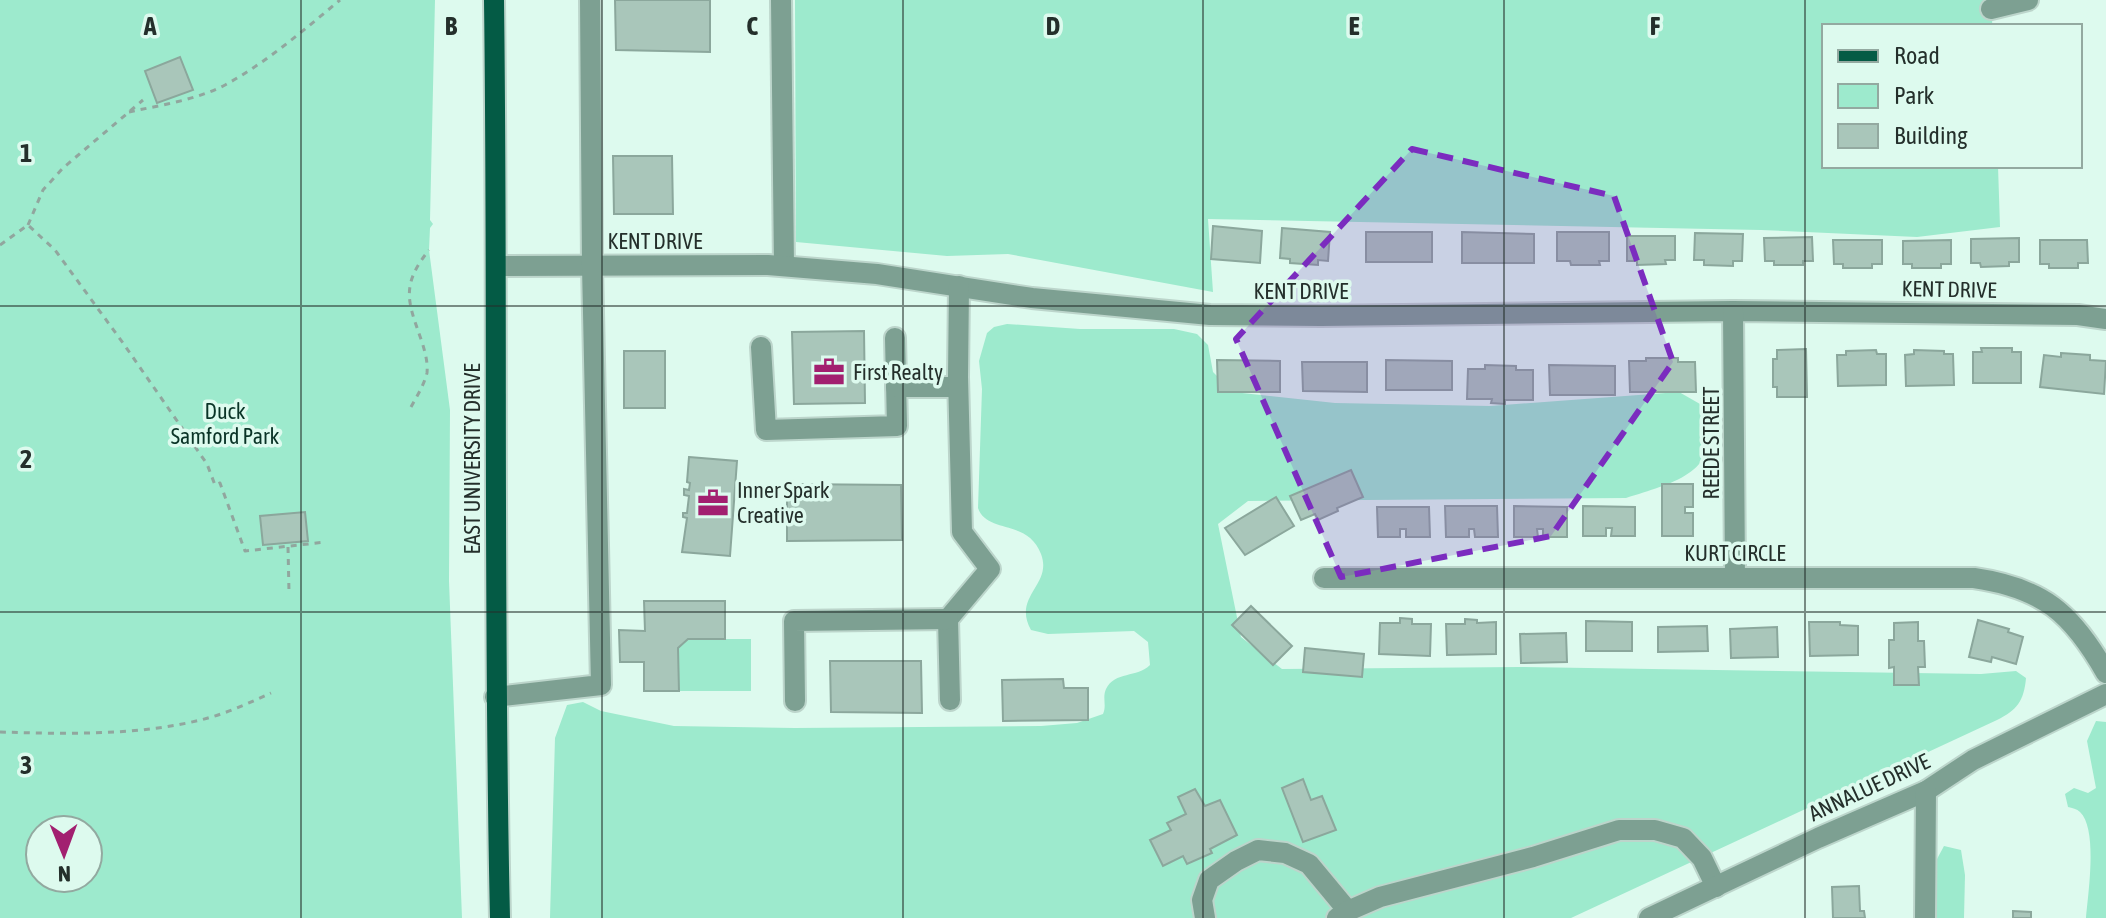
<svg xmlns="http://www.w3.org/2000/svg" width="2106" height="918" font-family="'Asap Condensed',sans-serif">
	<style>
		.green { fill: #9deacd; fill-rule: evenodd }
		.building { fill: #a9c6ba; stroke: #8ba79c; stroke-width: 2 }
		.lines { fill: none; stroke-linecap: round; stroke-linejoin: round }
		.minor-casing { stroke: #bcd5cb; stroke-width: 24 }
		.major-casing { stroke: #bcd5cb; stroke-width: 24 }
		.path { stroke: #91a69e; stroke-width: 3; stroke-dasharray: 6 6; stroke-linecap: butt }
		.minor { stroke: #7da092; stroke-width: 20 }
		.major { stroke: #045b45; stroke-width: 20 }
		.marked { fill: #7b2cbf; fill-opacity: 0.2; stroke: #7b2cbf; stroke-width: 6; stroke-dasharray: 16 10; stroke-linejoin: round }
		.grid { fill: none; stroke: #242f2b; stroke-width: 2; stroke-opacity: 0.55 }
		.labels { text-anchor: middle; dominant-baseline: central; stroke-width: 7; stroke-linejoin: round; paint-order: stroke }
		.street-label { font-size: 22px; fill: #242f2b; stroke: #ddfaee }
		.poi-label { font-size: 22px; fill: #242f2b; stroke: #ddfaee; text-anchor: start }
		.park-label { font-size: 22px; fill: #0a3427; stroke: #ddfaee }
		.grid-label { font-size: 26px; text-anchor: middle; font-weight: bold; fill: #242f2b; stroke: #ddfaee; stroke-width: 7; stroke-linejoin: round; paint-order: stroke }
	</style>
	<rect width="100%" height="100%" fill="#ddfaee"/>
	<g class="green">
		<path d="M0,0H435L430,220L433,224L430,228L429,250L450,410L449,581L462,918H0ZM40,830H88V878H40Z"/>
		<path d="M795,0H1993L1992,26H1824V166H1998L2000,227L1917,237L1761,230L1208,219L1213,292L1008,254L947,256L796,242Z"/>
		<path d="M1007,324L1080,329H1174L1197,334L1208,345L1213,372L1233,392L1335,403L1490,406L1679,392L1714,412C1717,475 1675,482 1626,498L1248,501L1218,524L1241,637L1282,669L1520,667L1981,674L2016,671L2026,678C2024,701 2017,710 1997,720L1571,918H550L555,738L567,705L583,702L601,711L674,726L795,728L1041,726L1077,723L1103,714C1107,705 1102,698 1106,689C1115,671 1137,678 1150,665L1148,642L1134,631L1048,634L1031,630C1012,596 1053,585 1041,554C1028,519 987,534 978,508L982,389L979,361L987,333L994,327Z"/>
		<path d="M688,639H751V691H679L678,648Z"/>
		<path d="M2096,721L2106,722V918H2086C2088,894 2098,829 2080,812C2077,809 2072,808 2068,807L2065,794L2074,788L2088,793L2096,788L2087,741Z"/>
		<path d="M1944,846L1961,850L1965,875L1964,918H1937V859Z"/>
	</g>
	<g class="building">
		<path d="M615,0H710V52L616,50Z"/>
		<path d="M180,57L193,90L157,103L145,71Z"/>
		<path d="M613,156H672L673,214H614Z"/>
		<path d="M1213,226L1262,231L1260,263L1211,259Z"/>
		<path d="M1282,228L1330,232L1328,261L1318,260V265L1290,263V259L1280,258Z"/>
		<rect x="1366" y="232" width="66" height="30"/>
		<path d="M1462,232L1534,234V263H1462Z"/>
		<path d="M1557,232H1609V261H1599L1600,265H1571L1570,261H1557Z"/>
		<path d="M1695,233L1743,234L1742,261H1733V266L1704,265V260H1694Z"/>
		<path d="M1627,236H1675V260H1665L1666,264L1637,265V261H1627Z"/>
		<path d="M1812,237L1813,261H1803V265H1774V261H1765L1764,238Z"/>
		<path d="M2019,238V262H2009V266L1981,267L1980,263H1971V239Z"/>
		<path d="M1833,240H1882V264H1872V268H1843V264H1834Z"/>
		<path d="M1951,240V264H1941V268H1912V264H1903V241Z"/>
		<path d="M2040,240H2087L2088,263H2078V268H2049V264H2040Z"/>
		<path d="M864,331L865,403L794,404L792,332Z"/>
		<path d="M1981,348H2012V352H2021V383H1973V352H1982Z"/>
		<path d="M1806,349L1807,397H1777V387H1773V359H1777V350Z"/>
		<path d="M1876,350L1877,354H1886V385L1838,386L1837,355H1846V351Z"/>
		<path d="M1914,350L1944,351V354H1953L1954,385L1906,386L1905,355L1914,354Z"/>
		<rect x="624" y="351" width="41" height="57"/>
		<path d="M2061,353L2090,355V360L2106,361L2104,394L2040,387L2044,355L2061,357Z"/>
		<path d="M1646,358H1678V362H1695L1696,392H1630L1629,361H1646Z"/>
		<path d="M1217,360L1280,361V392H1218Z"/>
		<path d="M1386,360L1452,361V390H1386Z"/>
		<path d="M1302,362H1367V392L1303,391Z"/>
		<path d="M1485,365L1516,366V370H1533V400H1505V404L1491,403L1492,399H1467L1468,369H1485Z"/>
		<path d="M1549,365L1615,366V395H1550Z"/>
		<path d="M689,457L737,461L730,556L682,552L687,518L683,517V513H687L689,496L684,495V489L689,490L690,483L687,482Z"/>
		<path d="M1351,470L1363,497L1337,508L1338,511L1318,520L1315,514L1301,520L1290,496Z"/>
		<path d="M787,484L901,485L902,540L787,541Z"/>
		<path d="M1662,484H1693V507H1685V513H1693V536H1662Z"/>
		<path d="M1276,497L1294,526L1245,555L1225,528Z"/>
		<path d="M1445,506H1497L1498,537H1475L1474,529H1469V537H1446Z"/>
		<path d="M1514,506L1567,507V537H1543V529H1537L1538,537H1514Z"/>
		<path d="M1583,506L1635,507V536H1611L1612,528H1606V536H1583Z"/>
		<path d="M1377,507H1429L1430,537H1406V529H1400V537H1378Z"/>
		<path d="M305,512L308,541L263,545L260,516Z"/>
		<path d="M644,601H725V639H688L678,648L679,691H644V662H620L619,630L645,631Z"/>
		<path d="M1251,606L1292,646L1273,665L1232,625Z"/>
		<path d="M1400,618L1412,619V624H1431L1430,656L1379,654L1380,623H1400Z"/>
		<path d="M1465,619L1477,620V623L1496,622V654L1447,655L1446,624H1465Z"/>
		<path d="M1978,620L2009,629L2008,632L2023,637L2016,664L1992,657L1991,662L1969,657Z"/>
		<path d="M1586,621L1632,622V651H1586Z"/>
		<path d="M1809,622H1840V625L1858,626V655L1810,656Z"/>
		<path d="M1918,622V641H1924L1925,667H1918L1919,685H1894V667L1889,668V640H1894V623Z"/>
		<path d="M1707,626L1708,651L1658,652V627Z"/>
		<path d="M1777,627L1778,657L1731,658L1730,629Z"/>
		<path d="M1566,633L1567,662L1521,663L1520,634Z"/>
		<path d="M1305,648L1364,654L1362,677L1303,672Z"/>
		<path d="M830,661H921L922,713L831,712Z"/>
		<path d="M1063,679L1064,688H1088V720L1003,721L1002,680Z"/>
		<path d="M1303,779L1311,800L1322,796L1336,830L1303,842L1282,788Z"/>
		<path d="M1195,789L1205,806L1220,800L1237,835L1210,849L1212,853L1187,864L1183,856L1163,866L1150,840L1171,830L1167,823L1186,814L1178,797Z"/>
		<path d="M1859,886L1860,911H1864L1865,918H1833L1832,887Z"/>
		<path d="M2013,911L2031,912V918H2013Z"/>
	</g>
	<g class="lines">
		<defs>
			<g id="minor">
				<path d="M781,0L784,266"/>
				<path d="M1991,9L2028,0"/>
				<path d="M497,266L768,265L877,274L1032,298L1210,315L1321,316L1733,311L2078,315L2106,319"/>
				<path d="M1733,311L1735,576"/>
				<path d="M761,347L766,430L897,426L895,338"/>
				<path d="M896,387H958"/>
				<path d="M1324,578H1974C2043,588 2072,613 2106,673"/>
				<path d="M495,697L601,685L592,266L590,0"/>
				<path d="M950,700L948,619L990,569L962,532L958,377L959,286"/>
				<path d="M795,701L794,621L948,619"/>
				<path d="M1205,918L1202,900L1209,880L1236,861L1258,850L1285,853L1309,864L1348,911"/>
				<path d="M1337,918L1348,911L1380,897L1533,857L1619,830H1655L1683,838L1702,858L1716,887"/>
				<path d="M1649,918L1818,838L1926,791L1973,760L2106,694"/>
				<path d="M1925,918L1926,791"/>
			</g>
			<path id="major" d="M494,0C498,306 493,612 500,918"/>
		</defs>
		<use href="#minor" class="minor-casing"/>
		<use href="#major" class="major-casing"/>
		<g class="path">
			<path d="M129,112C161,105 196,100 225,85C267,62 304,30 340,0"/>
			<path d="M28,225L43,190L63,168L143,100"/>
			<path d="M0,245L28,225L55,250L123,343L207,464L215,485L220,483L245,551L326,542"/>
			<path d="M411,407C417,396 424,385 427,373C428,362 425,352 422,342C408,302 400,286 429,250"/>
			<path d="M288,547L289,592"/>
			<path d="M0,732C68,734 142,736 208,718C230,712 251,702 271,693"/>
		</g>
		<use href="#minor" class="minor"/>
		<use href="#major" class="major"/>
	</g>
	<path class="marked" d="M1412,149L1614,196L1673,362L1551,536L1341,577L1236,339Z"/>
	<path class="grid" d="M301,0V918M602,0V918M903,0V918M1203,0V918M1504,0V918M1805,0V918M0,306H2106M0,612H2106"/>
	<defs>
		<symbol id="office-bare" viewBox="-9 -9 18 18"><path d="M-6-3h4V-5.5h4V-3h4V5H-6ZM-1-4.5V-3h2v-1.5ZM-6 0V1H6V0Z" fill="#a22070" stroke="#ddfaee" stroke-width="2.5" paint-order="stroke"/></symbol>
	</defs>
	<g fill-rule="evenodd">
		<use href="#office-bare" x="807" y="350" width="44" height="44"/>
		<use href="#office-bare" x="691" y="481" width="44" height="44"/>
	</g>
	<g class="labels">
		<g class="street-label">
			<text x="655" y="241">KENT DRIVE</text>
			<text transform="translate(1949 289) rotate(1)">KENT DRIVE</text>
			<text x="1301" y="291">KENT DRIVE</text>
			<text transform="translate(1711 443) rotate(-90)">REEDE STREET</text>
			<text transform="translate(472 459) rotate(-90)">EAST UNIVERSITY DRIVE</text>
			<text x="1735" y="553">KURT CIRCLE</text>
			<text transform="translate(1869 787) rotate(-25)">ANNALUE DRIVE</text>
		</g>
		<g class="poi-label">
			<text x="853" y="372">First Realty</text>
			<text x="737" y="490">Inner Spark<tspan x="737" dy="25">Creative</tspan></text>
		</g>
		<g class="park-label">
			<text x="225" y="411">Duck<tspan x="225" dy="25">Samford Park</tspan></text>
		</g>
	</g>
	<g class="grid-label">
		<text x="150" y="35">A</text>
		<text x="451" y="35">B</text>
		<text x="752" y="35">C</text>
		<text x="1053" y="35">D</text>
		<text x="1354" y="35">E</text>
		<text x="1655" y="35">F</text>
		<text x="26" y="162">1</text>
		<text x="26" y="468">2</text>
		<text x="26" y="774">3</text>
	</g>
	<rect x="1822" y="24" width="260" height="144" fill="#ddfaee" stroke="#93a9a0" stroke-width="2"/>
	<rect x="1838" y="50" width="40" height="12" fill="#045b45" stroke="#93a9a0" stroke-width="2"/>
	<text x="1894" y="64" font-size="24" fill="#242f2b">Road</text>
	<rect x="1838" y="84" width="40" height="24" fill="#9deacd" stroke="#93a9a0" stroke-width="2"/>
	<text x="1894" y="104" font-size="24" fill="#242f2b">Park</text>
	<rect x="1838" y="124" width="40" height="24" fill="#a9c6ba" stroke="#93a9a0" stroke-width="2"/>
	<text x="1894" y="144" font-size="24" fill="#242f2b">Building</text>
	<g transform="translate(64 854) rotate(179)"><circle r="38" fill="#ddfaee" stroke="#93a9a0" stroke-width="2"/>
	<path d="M0-6L14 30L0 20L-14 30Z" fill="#a22070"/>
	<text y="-12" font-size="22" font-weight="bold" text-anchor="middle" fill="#242f2b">N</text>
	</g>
</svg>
